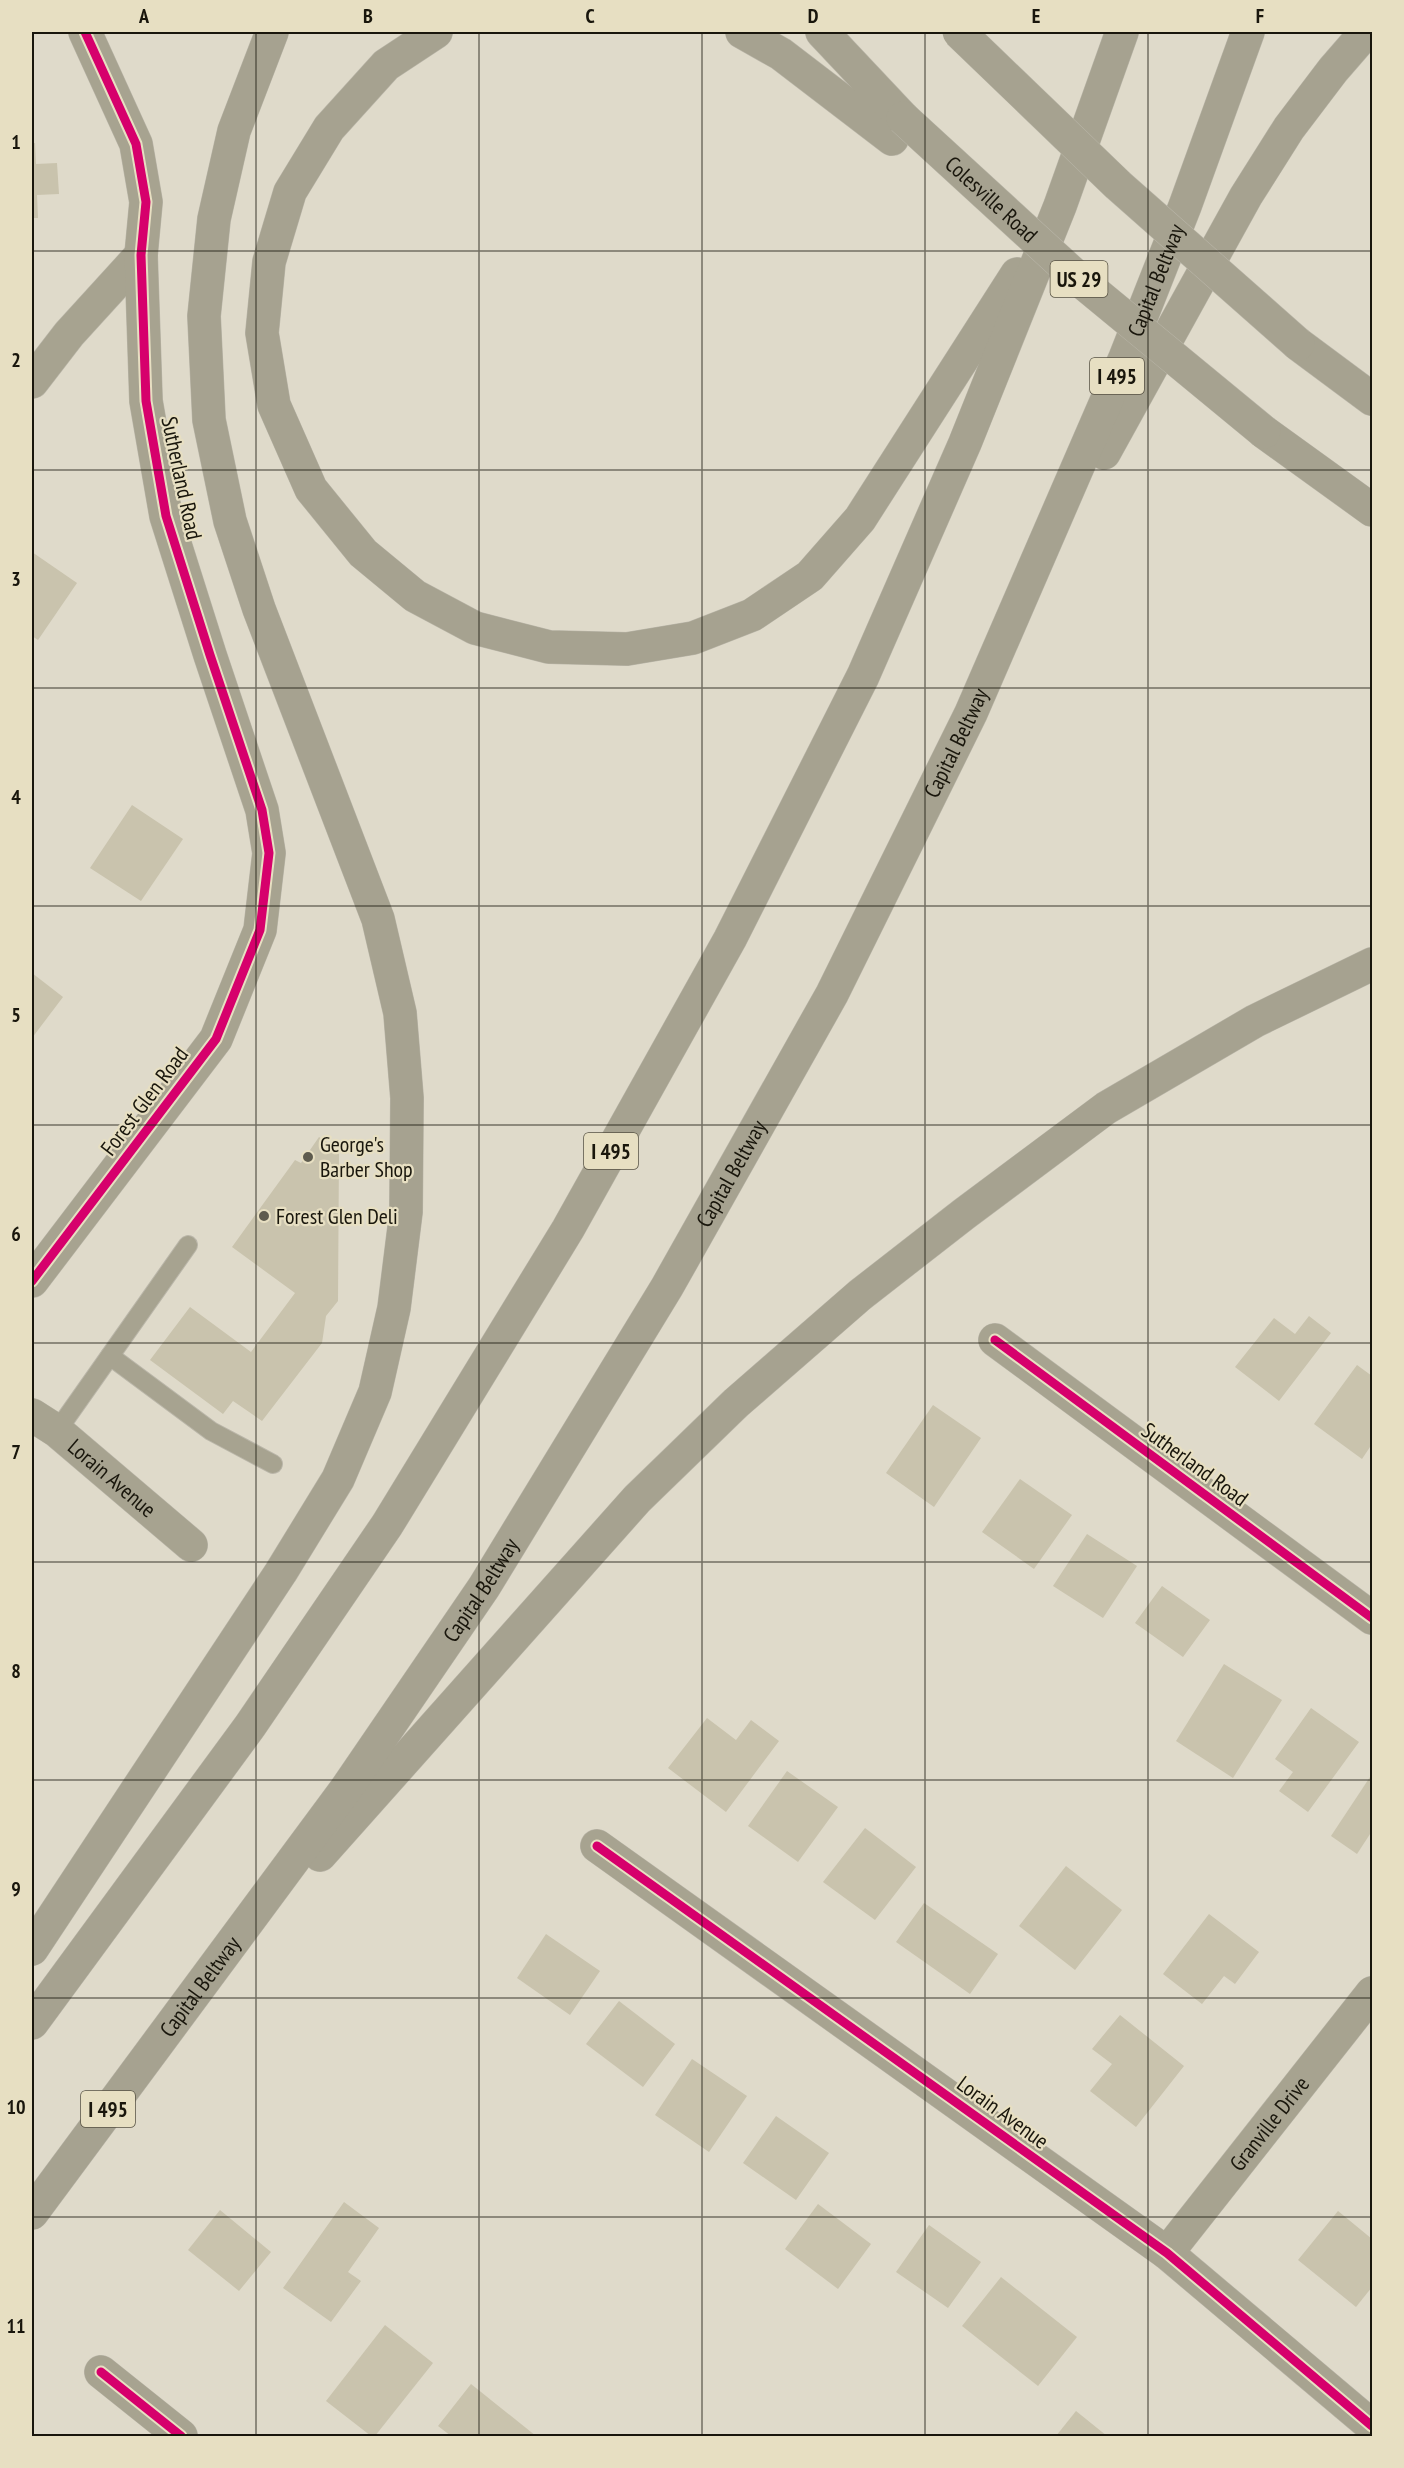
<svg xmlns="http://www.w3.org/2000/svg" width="1404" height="2468" font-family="'PT Sans Narrow',sans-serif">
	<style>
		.building { fill: #c9c3ad }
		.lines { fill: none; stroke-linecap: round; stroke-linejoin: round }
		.lane-casing { stroke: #bab6a9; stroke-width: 20 }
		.street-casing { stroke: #bab6a9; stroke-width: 34 }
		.highway-casing { stroke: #bab6a9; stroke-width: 34 }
		.lane { stroke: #a7a390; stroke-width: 18 }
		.street { stroke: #a7a390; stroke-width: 33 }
		.highway { stroke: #a6a290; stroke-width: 33 }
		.highway-bridge-casing { stroke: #bab6a9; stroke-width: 34; stroke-linecap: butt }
		.highway-bridge { stroke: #a6a290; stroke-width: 33 }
		.cycleway-casing { stroke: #e7dfc2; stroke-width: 13 }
		.cycleway { stroke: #d6006c; stroke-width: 9 }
		.grid { fill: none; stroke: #19160c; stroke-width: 1.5; stroke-opacity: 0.55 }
		.poi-dot { fill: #5e5b4e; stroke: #e7dfc2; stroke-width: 2 }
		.labels { text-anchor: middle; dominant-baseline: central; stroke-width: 4.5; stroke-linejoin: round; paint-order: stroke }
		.shield { fill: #e7dfc2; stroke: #575243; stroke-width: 1.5 }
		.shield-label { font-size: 21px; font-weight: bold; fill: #19160c }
		.street-label { font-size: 22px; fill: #19160c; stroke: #e7dfc2 }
		.poi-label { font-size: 22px; fill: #19160c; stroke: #e7dfc2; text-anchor: start }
		.neatline { fill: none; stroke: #19160c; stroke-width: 2 }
		.grid-label { font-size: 20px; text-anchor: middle; font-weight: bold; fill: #19160c }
	</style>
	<rect width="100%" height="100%" fill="#dfdaca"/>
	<g class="building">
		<path d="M32,143H35L36,164L57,163L59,194L37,195L38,218H32Z"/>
		<path d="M32,552L77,583L38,640L32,636Z"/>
		<path d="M132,805L183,839L141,901L90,868Z"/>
		<path d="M32,973L63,997L32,1038Z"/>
		<path d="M319,1137L339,1150L338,1301L326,1316L322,1343L262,1421L233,1401L223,1414L150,1360L190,1307L251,1352L295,1293L232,1247L295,1160L301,1163Z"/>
		<path d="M1309,1316L1331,1333L1279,1401L1235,1367L1274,1318L1295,1334Z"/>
		<path d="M1357,1365L1372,1376V1444L1362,1459L1314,1424Z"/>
		<path d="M933,1405L981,1438L934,1507L886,1473Z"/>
		<path d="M1020,1479L1072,1515L1034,1569L982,1532Z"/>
		<path d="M1087,1534L1137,1566L1103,1618L1053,1586Z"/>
		<path d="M1162,1586L1210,1620L1183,1657L1135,1623Z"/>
		<path d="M1224,1664L1282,1700L1233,1778L1176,1741Z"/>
		<path d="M1311,1708L1359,1742L1308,1812L1279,1791L1293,1772L1275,1759Z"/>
		<path d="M707,1718L736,1740L751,1720L779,1741L726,1812L668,1768Z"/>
		<path d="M787,1771L838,1807L798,1862L748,1826Z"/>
		<path d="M1372,1774V1831L1357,1854L1331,1836Z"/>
		<path d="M865,1828L916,1867L875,1920L823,1882Z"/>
		<path d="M1066,1866L1122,1910L1075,1970L1019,1926Z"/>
		<path d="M924,1903L998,1954L970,1994L896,1942Z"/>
		<path d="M1209,1914L1259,1952L1235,1984L1224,1976L1202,2004L1163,1974Z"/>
		<path d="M546,1934L600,1971L570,2015L517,1978Z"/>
		<path d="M619,2001L675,2044L643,2087L586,2044Z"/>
		<path d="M1120,2015L1184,2066L1136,2127L1090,2091L1112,2064L1092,2049Z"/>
		<path d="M692,2059L747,2096L709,2152L655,2115Z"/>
		<path d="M776,2116L829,2153L796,2200L743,2163Z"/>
		<path d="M344,2202L379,2228L348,2272L361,2281L331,2322L283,2288Z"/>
		<path d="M818,2204L871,2244L838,2289L785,2249Z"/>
		<path d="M220,2210L271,2252L239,2291L188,2250Z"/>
		<path d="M1338,2211L1372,2239V2287L1356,2307L1298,2260Z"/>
		<path d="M929,2225L981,2262L948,2308L896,2272Z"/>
		<path d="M1001,2277L1077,2337L1038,2386L962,2326Z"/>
		<path d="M385,2325L433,2363L375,2436H371L326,2401Z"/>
		<path d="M471,2384L536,2436H451L438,2426Z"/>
		<path d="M1076,2411L1107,2436H1056Z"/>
	</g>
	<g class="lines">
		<defs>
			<g id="lane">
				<path d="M110,1356L211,1431L273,1464"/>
				<path d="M57,1431L188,1245"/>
			</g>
			<g id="street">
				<path d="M32,382L69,334L141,255"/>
				<path d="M32,1281L216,1039L260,930L269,853L262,810L210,655L166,516L146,401L141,255L146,202L136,144L85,32"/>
				<path d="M995,1340L1372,1618"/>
				<path id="s1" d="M32,1415L57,1431L191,1545"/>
				<path d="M597,1846L1167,2253L1372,2426"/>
				<path id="s2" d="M1167,2253L1372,1993"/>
				<path d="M101,2372L181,2436"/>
			</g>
			<g id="highway">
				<path d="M436,32L386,65L329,128L290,192L269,262L262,333L274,405L311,489L363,553L415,596L475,628L549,647L627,649L693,638L752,615L810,576L860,519L1017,274"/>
				<path d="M742,32L781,54L892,139"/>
				<path d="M822,32L903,118"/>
				<path d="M1298,344L1372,399"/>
				<path d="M1264,432L1372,510"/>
				<path d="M1104,453L1246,196L1289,128L1333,70L1366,32"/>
				<path d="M320,1855L637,1499L736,1403L860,1295L964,1214L1106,1108L1255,1021L1372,964"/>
				<path d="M32,1949L281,1572L338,1479L375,1392L394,1308L406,1212L407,1098L400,1013L378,919L259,609L230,521L209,420L204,316L214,219L234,131L272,32"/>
				<path d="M32,2023L250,1726L387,1525L568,1229L730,939L863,676L965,443L1060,206L1122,32"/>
				<path id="s3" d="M32,2213L346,1789L484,1587L667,1287L832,994L971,713L1125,358L1185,206L1248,32"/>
			</g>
		</defs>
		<use href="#lane" class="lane-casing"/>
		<use href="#street" class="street-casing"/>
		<use href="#highway" class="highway-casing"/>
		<use href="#lane" class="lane"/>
		<use href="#street" class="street"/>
		<use href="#highway" class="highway"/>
		<defs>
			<g id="highway-bridge">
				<path d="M959,32L1118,185L1298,344"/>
				<path id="s4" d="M903,118L1082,282L1264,432"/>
			</g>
		</defs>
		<use href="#highway-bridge" class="highway-bridge-casing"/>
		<use href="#highway-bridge" class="highway-bridge"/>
		<defs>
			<g id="cycleway">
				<path d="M32,1281L216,1039L260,930L269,853L262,810L210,655L166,516L146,401L141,255L146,202L136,144L85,32"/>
				<path d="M995,1340L1372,1618"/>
				<path d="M597,1846L1167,2253L1372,2426"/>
				<path d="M101,2372L181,2436"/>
			</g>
		</defs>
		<use href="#cycleway" class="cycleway-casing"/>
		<use href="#cycleway" class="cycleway"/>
	</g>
	<path class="grid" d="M256,32V2436M479,32V2436M702,32V2436M925,32V2436M1148,32V2436M32,251H1372M32,470H1372M32,688H1372M32,906H1372M32,1125H1372M32,1343H1372M32,1562H1372M32,1780H1372M32,1998H1372M32,2217H1372"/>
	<g class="poi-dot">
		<circle cx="308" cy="1157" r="6"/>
		<circle cx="264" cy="1216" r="6"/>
	</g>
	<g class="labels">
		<g class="shield">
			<rect x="1050.5" y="261" width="57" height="36" rx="4.5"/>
			<rect x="1090" y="358" width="54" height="36" rx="4.5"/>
			<rect x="584" y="1133" width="54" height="36" rx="4.5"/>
			<rect x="81" y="2091" width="54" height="36" rx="4.5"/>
		</g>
		<g class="shield-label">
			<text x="1079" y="279">US 29</text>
			<text x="1117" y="376">I 495</text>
			<text x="611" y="1151">I 495</text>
			<text x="108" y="2109">I 495</text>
		</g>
		<g class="street-label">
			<text stroke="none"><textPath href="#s4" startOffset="120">Colesville Road</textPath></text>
			<text stroke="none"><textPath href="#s3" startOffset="2244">Capital Beltway</textPath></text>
			<text transform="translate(182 478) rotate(78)">Sutherland Road</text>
			<text stroke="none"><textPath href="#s3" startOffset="1740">Capital Beltway</textPath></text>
			<text transform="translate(144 1101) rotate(-53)">Forest Glen Road</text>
			<text stroke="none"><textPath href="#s3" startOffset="1254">Capital Beltway</textPath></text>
			<text transform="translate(1195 1464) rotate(36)">Sutherland Road</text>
			<text stroke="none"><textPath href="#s1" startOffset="102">Lorain Avenue</textPath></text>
			<text stroke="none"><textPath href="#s3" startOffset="768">Capital Beltway</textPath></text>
			<text stroke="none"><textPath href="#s3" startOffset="282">Capital Beltway</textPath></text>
			<text transform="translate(1003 2112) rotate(36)">Lorain Avenue</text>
			<text stroke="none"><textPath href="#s2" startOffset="165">Granville Drive</textPath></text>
		</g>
		<g class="poi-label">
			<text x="320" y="1144">George's<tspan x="320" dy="25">Barber Shop</tspan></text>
			<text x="276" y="1216">Forest Glen Deli</text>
		</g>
	</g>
	<rect width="1404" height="2468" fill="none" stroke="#e7dfc2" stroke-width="66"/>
	<rect x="33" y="33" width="1338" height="2402" class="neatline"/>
	<g class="grid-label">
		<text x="144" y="23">A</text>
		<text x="368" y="23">B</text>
		<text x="590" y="23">C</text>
		<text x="813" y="23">D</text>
		<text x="1036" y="23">E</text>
		<text x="1260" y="23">F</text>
		<text x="16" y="149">1</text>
		<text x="16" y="367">2</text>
		<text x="16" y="586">3</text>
		<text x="16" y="804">4</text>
		<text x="16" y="1022">5</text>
		<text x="16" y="1241">6</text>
		<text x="16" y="1459">7</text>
		<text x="16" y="1678">8</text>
		<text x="16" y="1896">9</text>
		<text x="16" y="2114">10</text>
		<text x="16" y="2333">11</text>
	</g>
</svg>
